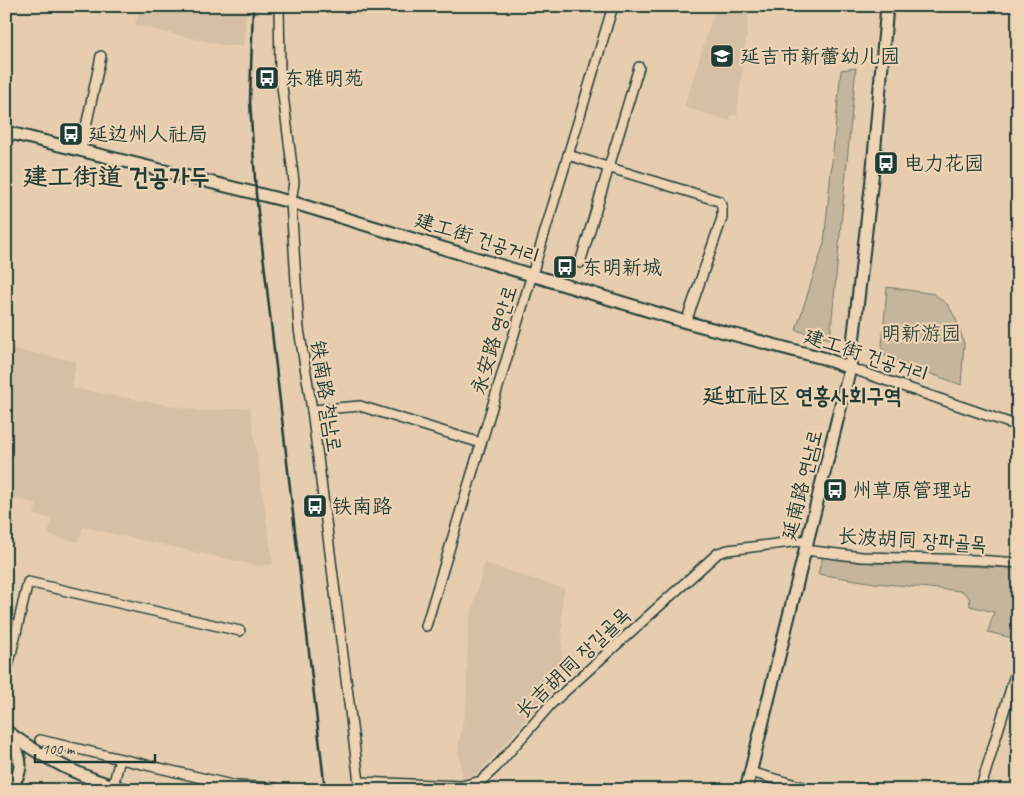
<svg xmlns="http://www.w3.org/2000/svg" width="1024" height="796" font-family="Caveat,'LXGW WenKai TC','Poor Story',sans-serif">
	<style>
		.built { fill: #d5c0a5 }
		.green { fill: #c5b59c; stroke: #727968 }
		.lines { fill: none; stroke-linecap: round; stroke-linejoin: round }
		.minor-casing { stroke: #1f3d34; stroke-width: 12 }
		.major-casing { stroke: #1f3d34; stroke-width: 15 }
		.minor { stroke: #eed3b5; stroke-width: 9 }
		.major { stroke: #eed3b5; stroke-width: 11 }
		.rail { stroke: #1f3d34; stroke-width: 2.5 }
		.labels { text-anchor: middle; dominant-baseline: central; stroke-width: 4.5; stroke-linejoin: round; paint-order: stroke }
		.poi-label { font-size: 20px; fill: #1f3d34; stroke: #eed3b5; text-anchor: start }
		.street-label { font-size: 20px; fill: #1f3d34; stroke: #eed3b5 }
		.park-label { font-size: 20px; fill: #30493e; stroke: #eed3b5 }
		.quarter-label { font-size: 22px; font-weight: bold; fill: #1f3d34; stroke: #eed3b5 }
		.district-label { font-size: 25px; font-weight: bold; fill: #1f3d34; stroke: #eed3b5 }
	</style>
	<rect width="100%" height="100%" fill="#e6cdb0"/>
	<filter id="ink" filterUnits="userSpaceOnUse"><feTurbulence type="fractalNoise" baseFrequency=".02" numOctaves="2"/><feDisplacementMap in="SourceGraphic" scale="10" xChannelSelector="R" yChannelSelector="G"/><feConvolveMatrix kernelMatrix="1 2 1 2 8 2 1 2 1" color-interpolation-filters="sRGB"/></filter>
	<g filter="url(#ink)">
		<g class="built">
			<path d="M140,6H247L243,46H226L135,25Z"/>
			<path d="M716,6H750L737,116L731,115L729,121L684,107Z"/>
			<path d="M6,348L76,361L72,388L201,411L250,407L273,564L258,566L83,527L78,542L48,535L52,519L34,515L37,503L6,498Z"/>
			<path d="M484,563L565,589L562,602V681L551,691L478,774L463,778L458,748L466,706L468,627Z"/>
		</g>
		<g class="green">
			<path d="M856,68L830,339L796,330L824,243L841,70Z"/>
			<path d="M887,287L934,294L948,305L956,319L964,343L961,385L886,357L882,352V346Z"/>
			<path d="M823,556L873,563L1018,568V621L1012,638L988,632L994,612L970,606L969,597L962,591L875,583L818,574Z"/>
		</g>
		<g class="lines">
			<defs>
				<g id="minor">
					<path d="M279,6L280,71L294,182L291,202L299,329L312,410L360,790"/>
					<path d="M81,150L101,56"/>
					<path d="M568,155L719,201L722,205V218L686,322"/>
					<path d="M580,263L639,67"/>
					<path d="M850,368L1018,426"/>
					<path d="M312,410L360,406L481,443"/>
					<path d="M805,550L862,557L977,560L1018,563"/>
					<path d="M426,626L613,6"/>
					<path d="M6,675L28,582L240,631"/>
					<path d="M40,740L236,786L275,788"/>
					<path d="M750,772L814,790"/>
					<path d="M359,782L461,786L481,781L496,767L551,704L718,553L728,550L808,540"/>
					<path d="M113,786L120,759"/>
					<path d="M980,790L1018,665"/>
				</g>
				<g id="major">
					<path d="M6,132L291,202L686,322L823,358L850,368"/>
					<path d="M6,731C45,759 81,778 127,790"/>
					<path d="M6,790C26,773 22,757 10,737"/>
					<path d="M746,790L850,368L872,179L887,6"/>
				</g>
			</defs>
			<use href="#minor" class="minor-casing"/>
			<use href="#major" class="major-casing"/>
			<use href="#minor" class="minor"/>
			<use href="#major" class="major"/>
			<path class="rail" d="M253,6L250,101L256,194L325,790"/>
		</g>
	</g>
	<defs>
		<symbol id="school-square" viewBox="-11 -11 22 22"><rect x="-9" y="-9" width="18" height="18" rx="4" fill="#1f3d34" stroke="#eed3b5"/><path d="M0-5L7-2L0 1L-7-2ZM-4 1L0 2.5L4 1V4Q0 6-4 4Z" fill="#fff"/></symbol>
		<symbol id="bus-square" viewBox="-11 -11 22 22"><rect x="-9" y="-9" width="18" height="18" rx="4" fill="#1f3d34" stroke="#eed3b5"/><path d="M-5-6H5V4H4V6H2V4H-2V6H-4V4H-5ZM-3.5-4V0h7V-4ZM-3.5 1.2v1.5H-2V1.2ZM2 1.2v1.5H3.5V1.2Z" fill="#fff"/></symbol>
	</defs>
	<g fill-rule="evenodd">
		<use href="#school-square" x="708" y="42" width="28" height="28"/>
		<use href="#bus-square" x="253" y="64" width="28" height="28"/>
		<use href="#bus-square" x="57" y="120" width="28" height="28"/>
		<use href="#bus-square" x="872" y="149" width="28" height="28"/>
		<use href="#bus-square" x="551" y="253" width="28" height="28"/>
		<use href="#bus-square" x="821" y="476" width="28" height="28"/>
		<use href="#bus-square" x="301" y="492" width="28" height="28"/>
	</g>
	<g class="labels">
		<g class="poi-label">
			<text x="740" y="56">延吉市新蕾幼儿园</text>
			<text x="284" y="78">东雅明苑</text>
			<text x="88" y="134">延边州人社局</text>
			<text x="904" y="163">电力花园</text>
			<text x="582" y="267">东明新城</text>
			<text x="852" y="490">州草原管理站</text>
			<text x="332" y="506">铁南路</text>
		</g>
		<g class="street-label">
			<text transform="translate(477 238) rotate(17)">建工街 건공거리</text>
			<text transform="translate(494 340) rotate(-73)">永安路 영안로</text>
			<text transform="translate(866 355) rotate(18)">建工街 건공거리</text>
			<text transform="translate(326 396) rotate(81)">铁南路 철남로</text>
			<text transform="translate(802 485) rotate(-76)">延南路 연남로</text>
			<text transform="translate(912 540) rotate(3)">长波胡同 장파골목</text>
			<text transform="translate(573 663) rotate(-44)">长吉胡同 장길골목</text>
		</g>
		<g class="park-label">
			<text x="921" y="333">明新游园</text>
		</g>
		<g class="quarter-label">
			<text x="802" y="396">延虹社区 연홍사회구역</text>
		</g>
		<g class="district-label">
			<text x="116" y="177">建工街道 건공가두</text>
		</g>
	</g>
	<rect width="1024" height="796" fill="none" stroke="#eed3b5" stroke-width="25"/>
	<rect x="12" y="12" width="999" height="771" fill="none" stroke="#1f3d34" stroke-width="2" filter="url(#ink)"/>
	<path d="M35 754v8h120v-8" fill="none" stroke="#1f3d34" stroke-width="2.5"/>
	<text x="42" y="754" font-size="15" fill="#1f3d34" stroke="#eed3b5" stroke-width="4" paint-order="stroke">100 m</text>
</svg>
